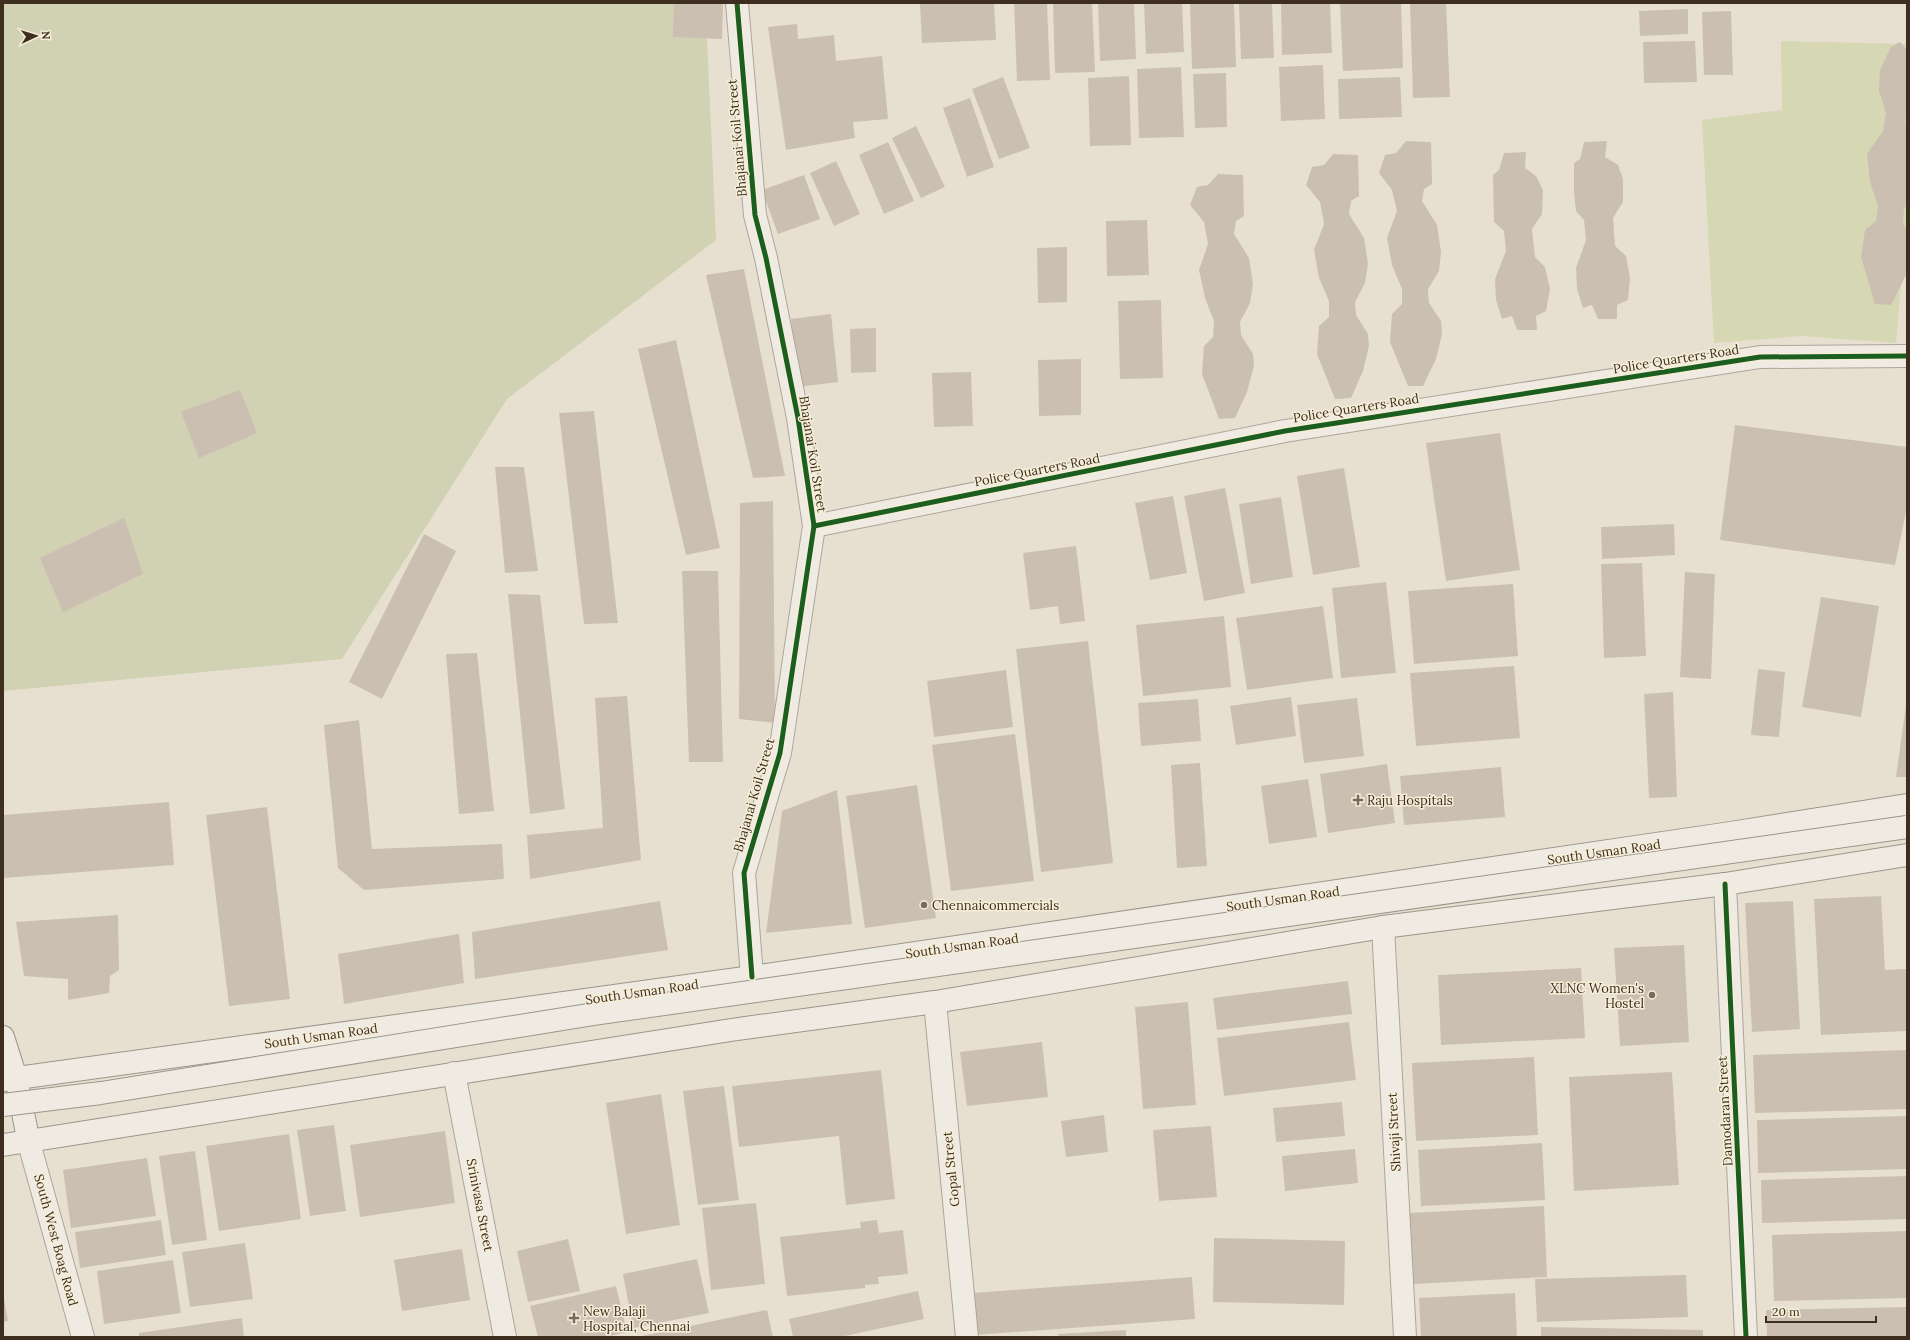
<svg xmlns="http://www.w3.org/2000/svg" width="1910" height="1340" font-family="Lora,serif">
	<style>
		.green { fill: #d6d7b3 }
		.cemetery { fill: #d1d1b3 }
		.building { fill: #cbbfb2 }
		.lines { fill: none; stroke-linecap: round; stroke-linejoin: round }
		.minor-casing { stroke: #ada599; stroke-width: 24 }
		.tertiary-casing { stroke: #ada599; stroke-width: 24 }
		.secondary-casing { stroke: #9c958a; stroke-width: 24 }
		.minor { stroke: #efebe3; stroke-width: 22 }
		.tertiary { stroke: #efebe3; stroke-width: 22 }
		.secondary { stroke: #efebe3; stroke-width: 22 }
		.secondary-bridge-casing { stroke: #9c958a; stroke-width: 24; stroke-linecap: butt }
		.secondary-bridge { stroke: #efebe3; stroke-width: 22 }
		.cycleway-casing { stroke: #f7eed8; stroke-width: 8 }
		.cycleway { stroke: #1b5e20; stroke-width: 5 }
		.poi-dot { fill: #786c5e; stroke: #f7eed8; stroke-width: 1.5 }
		.labels { text-anchor: middle; dominant-baseline: central; stroke-width: 3; stroke-linejoin: round; paint-order: stroke }
		.street-label { font-size: 13px; fill: #3d2e20; stroke: #f7eed8 }
		.poi-label { font-size: 13px; fill: #3d2e20; stroke: #f7eed8; text-anchor: start }
	</style>
	<rect width="100%" height="100%" fill="#e7e0d1"/>
	<path class="green" d="M1781,41L1907,44V215L1896,343L1801,336L1714,343L1702,120L1782,110Z"/>
	<path class="cemetery" d="M3,3H674L707,38L716,240L507,399L342,659L3,691Z"/>
	<g class="building">
		<path d="M674,3H723L722,39L673,37Z"/>
		<path d="M920,3H994L996,40L922,43Z"/>
		<path d="M1014,3H1047L1050,80L1017,81Z"/>
		<path d="M1053,3H1092L1095,72L1055,73Z"/>
		<path d="M1098,3H1134L1136,59L1100,61Z"/>
		<path d="M1144,3H1182L1184,52L1146,54Z"/>
		<path d="M1190,3H1234L1236,67L1192,69Z"/>
		<path d="M1239,3H1272L1274,58L1241,59Z"/>
		<path d="M1281,3H1330L1332,53L1282,55Z"/>
		<path d="M1340,3H1401L1403,68L1343,71Z"/>
		<path d="M1446,3L1450,97L1413,98L1410,4Z"/>
		<path d="M1688,9V34L1640,36L1639,11Z"/>
		<path d="M1731,11L1733,75H1704L1702,12Z"/>
		<path d="M797,24L798,39L834,35L836,61L882,56L888,119L853,122L855,138L786,150L768,27Z"/>
		<path d="M1695,41L1697,82L1644,83L1643,42Z"/>
		<path d="M1900,42L1907,50V114L1905,121L1907,124V204L1904,209L1903,223L1907,230V273L1891,305L1875,304L1861,257L1865,230L1876,221L1878,206L1870,182L1867,154L1883,131L1886,113L1879,91L1880,70L1891,47Z"/>
		<path d="M1323,65L1325,119L1281,121L1279,67Z"/>
		<path d="M1181,67L1184,137L1139,138L1137,69Z"/>
		<path d="M1226,73L1227,127L1195,128L1193,74Z"/>
		<path d="M1129,76L1131,145L1090,146L1088,78Z"/>
		<path d="M1003,77L1030,148L999,159L972,89Z"/>
		<path d="M1400,77L1402,117L1339,119L1338,79Z"/>
		<path d="M970,98L994,167L967,177L943,108Z"/>
		<path d="M916,126L945,187L921,198L892,138Z"/>
		<path d="M1406,141L1431,142L1432,184L1424,189L1422,201L1437,225L1441,252L1439,271L1428,289L1429,303L1441,321L1442,334L1436,359L1423,386H1408L1390,342L1392,314L1402,304V289L1392,265L1387,238L1397,211L1392,190L1379,173L1385,155L1396,153Z"/>
		<path d="M1607,141L1605,157L1618,165L1623,179V202L1613,218L1615,246L1626,256L1630,278L1628,300L1617,305V319H1598L1592,305L1583,308L1577,289L1576,268L1586,240L1584,220L1576,211L1574,192V163L1580,159L1584,142Z"/>
		<path d="M888,142L914,201L884,214L859,155Z"/>
		<path d="M1526,152L1525,168L1536,176L1543,190L1542,214L1532,229L1535,257L1545,267L1550,289L1546,311L1536,316L1537,330H1517L1512,316L1502,319L1496,300L1495,279L1506,251L1504,231L1494,222L1493,175L1499,170L1504,153Z"/>
		<path d="M1333,154L1358,155L1359,196L1351,201L1349,214L1364,238L1368,264L1365,283L1355,302L1356,315L1368,334L1369,346L1363,371L1351,398L1335,399L1317,354L1319,326L1329,317V301L1319,278L1314,250L1324,224L1320,202L1306,185L1312,167L1324,165Z"/>
		<path d="M836,161L860,214L834,226L810,173Z"/>
		<path d="M1218,174L1243,175L1244,216L1236,221L1234,234L1249,258L1253,284L1250,303L1240,322L1241,335L1253,354L1254,366L1247,392L1235,418L1219,419L1202,374L1204,346L1213,337L1214,321L1205,298L1199,270L1208,244L1204,222L1190,205L1197,187L1208,185Z"/>
		<path d="M804,175L820,219L778,234L762,190Z"/>
		<path d="M1147,220L1149,275L1107,276L1106,221Z"/>
		<path d="M1067,247V302L1038,303L1037,248Z"/>
		<path d="M744,269L785,476L753,478L706,275Z"/>
		<path d="M1161,300L1163,378L1120,379L1118,301Z"/>
		<path d="M831,314L838,382L798,387L791,319Z"/>
		<path d="M876,328V372L851,373L850,329Z"/>
		<path d="M676,340L720,548L686,555L638,349Z"/>
		<path d="M1081,359V415L1039,416L1038,360Z"/>
		<path d="M971,372L973,426L934,427L932,373Z"/>
		<path d="M240,390L257,433L199,458L181,412Z"/>
		<path d="M594,411L618,623L584,624L559,413Z"/>
		<path d="M1735,425L1907,447V507L1895,565L1720,540Z"/>
		<path d="M1500,433L1520,570L1446,581L1426,443Z"/>
		<path d="M495,467H524L538,571L505,573Z"/>
		<path d="M1344,468L1360,567L1313,575L1297,476Z"/>
		<path d="M1225,488L1245,593L1204,601L1184,496Z"/>
		<path d="M1173,496L1187,573L1150,580L1135,503Z"/>
		<path d="M1281,497L1293,577L1251,584L1239,504Z"/>
		<path d="M773,501L775,723L739,719L740,503Z"/>
		<path d="M124,518L143,574L63,612L40,558Z"/>
		<path d="M1674,524L1675,555L1602,559L1601,527Z"/>
		<path d="M424,534L456,551L382,699L349,682Z"/>
		<path d="M1076,546L1085,621L1060,624L1058,606L1030,610L1023,553Z"/>
		<path d="M1642,563L1646,656L1604,658L1601,564Z"/>
		<path d="M682,571H718L723,762H689Z"/>
		<path d="M1685,572L1715,574L1711,679L1680,677Z"/>
		<path d="M1386,582L1396,673L1341,678L1332,588Z"/>
		<path d="M1513,584L1518,656L1414,664L1408,591Z"/>
		<path d="M508,594L540,595L565,809L530,814Z"/>
		<path d="M1821,597L1879,606L1861,717L1802,707Z"/>
		<path d="M1323,606L1333,678L1247,690L1236,618Z"/>
		<path d="M1224,616L1231,687L1143,696L1136,625Z"/>
		<path d="M1088,641L1113,863L1041,872L1016,649Z"/>
		<path d="M477,653L494,811L459,814L446,654Z"/>
		<path d="M1514,666L1520,738L1416,746L1410,673Z"/>
		<path d="M1758,669L1785,672L1779,737L1751,735Z"/>
		<path d="M1006,670L1013,727L934,737L927,681Z"/>
		<path d="M1673,692L1677,797L1649,798L1644,694Z"/>
		<path d="M627,696L641,860L530,879L527,835L603,828L595,698Z"/>
		<path d="M1291,697L1296,736L1236,745L1230,706Z"/>
		<path d="M1357,698L1364,756L1304,763L1297,705Z"/>
		<path d="M1198,699L1201,741L1141,746L1138,703Z"/>
		<path d="M1906,705L1907,777H1896Z"/>
		<path d="M359,720L372,849L502,844L504,879L364,890L338,868L324,725Z"/>
		<path d="M1015,734L1034,881L951,891L932,745Z"/>
		<path d="M1200,763L1207,866L1177,868L1171,765Z"/>
		<path d="M1387,764L1395,823L1328,833L1320,774Z"/>
		<path d="M1501,767L1505,817L1404,825L1400,776Z"/>
		<path d="M1308,779L1317,837L1269,844L1261,786Z"/>
		<path d="M917,785L936,918L865,928L846,796Z"/>
		<path d="M837,790L852,924L766,933L782,811Z"/>
		<path d="M169,802L174,865L3,878V815Z"/>
		<path d="M267,807L290,999L229,1006L206,815Z"/>
		<path d="M1881,896L1885,970L1907,969V1031L1821,1035L1814,899Z"/>
		<path d="M660,901L668,950L475,979L472,932Z"/>
		<path d="M1793,901L1800,1029L1752,1032L1745,903Z"/>
		<path d="M118,915L119,970L110,976L109,993L68,1000V979L24,976L16,922Z"/>
		<path d="M459,934L464,983L344,1004L338,954Z"/>
		<path d="M1684,945L1689,1042L1620,1046L1614,948Z"/>
		<path d="M1581,968L1585,1038L1441,1045L1438,975Z"/>
		<path d="M1348,981L1352,1014L1217,1030L1213,998Z"/>
		<path d="M1188,1002L1196,1105L1143,1109L1135,1007Z"/>
		<path d="M1349,1022L1356,1080L1224,1096L1217,1038Z"/>
		<path d="M1042,1042L1048,1097L967,1106L960,1052Z"/>
		<path d="M1907,1050V1109L1755,1113L1753,1055Z"/>
		<path d="M1534,1057L1538,1135L1416,1141L1412,1063Z"/>
		<path d="M881,1070L895,1199L846,1205L839,1136L739,1147L732,1086Z"/>
		<path d="M1672,1072L1679,1185L1574,1191L1569,1077Z"/>
		<path d="M724,1086L739,1200L698,1205L683,1091Z"/>
		<path d="M661,1094L680,1225L626,1234L606,1103Z"/>
		<path d="M1342,1102L1345,1136L1276,1142L1273,1108Z"/>
		<path d="M1104,1115L1108,1152L1066,1157L1061,1121Z"/>
		<path d="M1907,1116V1169L1758,1173L1757,1120Z"/>
		<path d="M334,1125L346,1211L310,1216L297,1130Z"/>
		<path d="M1211,1126L1217,1197L1159,1201L1153,1130Z"/>
		<path d="M445,1131L455,1203L360,1217L350,1145Z"/>
		<path d="M289,1134L301,1219L219,1231L206,1146Z"/>
		<path d="M1542,1143L1545,1200L1421,1206L1418,1150Z"/>
		<path d="M1355,1149L1358,1183L1285,1191L1282,1156Z"/>
		<path d="M195,1151L207,1240L172,1245L159,1156Z"/>
		<path d="M147,1158L156,1216L71,1228L63,1170Z"/>
		<path d="M1907,1176V1219L1762,1223L1761,1180Z"/>
		<path d="M756,1203L765,1284L711,1290L702,1208Z"/>
		<path d="M1544,1206L1547,1277L1413,1284L1409,1213Z"/>
		<path d="M161,1220L166,1255L80,1268L75,1232Z"/>
		<path d="M877,1220L879,1233L903,1230L908,1274L878,1277L879,1284L865,1285V1288L787,1296L780,1237L861,1228L860,1222Z"/>
		<path d="M1907,1231V1298L1774,1301L1772,1235Z"/>
		<path d="M1214,1238L1345,1241L1344,1305L1213,1302Z"/>
		<path d="M568,1239L580,1291L528,1302L517,1251Z"/>
		<path d="M245,1243L253,1299L190,1307L182,1252Z"/>
		<path d="M462,1249L470,1300L402,1311L394,1260Z"/>
		<path d="M697,1259L709,1313L633,1328L623,1274Z"/>
		<path d="M173,1260L181,1313L104,1324L97,1271Z"/>
		<path d="M1686,1275L1688,1317L1537,1322L1535,1279Z"/>
		<path d="M1192,1277L1195,1319L975,1335L972,1293Z"/>
		<path d="M616,1286L627,1332L606,1337H538L530,1306Z"/>
		<path d="M918,1291L924,1319L840,1337H793L789,1319Z"/>
		<path d="M3,1293L8,1321L3,1322Z"/>
		<path d="M1515,1293L1517,1337H1421L1419,1298Z"/>
		<path d="M1907,1307V1337H1767L1766,1310Z"/>
		<path d="M767,1310L773,1337H642V1336Z"/>
		<path d="M242,1318L244,1337H139V1333Z"/>
		<path d="M1541,1327L1703,1330V1337H1541Z"/>
		<path d="M1126,1330V1337H1059L1058,1334Z"/>
	</g>
	<g class="lines">
		<defs>
			<g id="minor">
				<path d="M737,3L755,215L766,258L798,418L814,526L780,753L744,873L752,977"/>
				<path d="M814,526L1285,431L1760,357L1907,356"/>
				<path d="M1725,884L1746,1337"/>
				<path d="M1383,927L1405,1337"/>
				<path d="M935,1002L967,1337"/>
				<path d="M454,1073L505,1337"/>
			</g>
			<path id="tertiary" d="M29,1143L83,1337"/>
			<g id="secondary">
				<path d="M3,1037L16,1078L29,1143"/>
				<path d="M3,1080L752,977L1724,834L1907,805"/>
				<path d="M3,1145L731,1030L935,1002L1383,927L1725,884L1907,855"/>
			</g>
		</defs>
		<use href="#minor" class="minor-casing"/>
		<use href="#tertiary" class="tertiary-casing"/>
		<use href="#secondary" class="secondary-casing"/>
		<use href="#minor" class="minor"/>
		<use href="#tertiary" class="tertiary"/>
		<use href="#secondary" class="secondary"/>
		<defs>
			<path id="secondary-bridge" d="M3,1105L101,1093L594,1014L1907,827"/>
		</defs>
		<use href="#secondary-bridge" class="secondary-bridge-casing"/>
		<use href="#secondary-bridge" class="secondary-bridge"/>
		<defs>
			<g id="cycleway">
				<path d="M737,3L755,215L766,258L798,418L814,526L780,753L744,873L752,977"/>
				<path d="M814,526L1285,431L1760,357L1907,356"/>
				<path d="M1725,884L1746,1337"/>
			</g>
		</defs>
		<use href="#cycleway" class="cycleway-casing"/>
		<use href="#cycleway" class="cycleway"/>
	</g>
	<g class="poi-dot">
		<path d="M1356 794h4v4h4v4h-4v4h-4v-4h-4v-4h4z"/>
		<circle cx="924" cy="905" r="4"/>
		<circle cx="1652" cy="995" r="4"/>
		<path d="M572 1312h4v4h4v4h-4v4h-4v-4h-4v-4h4z"/>
	</g>
	<g class="labels">
		<g class="street-label">
			<text transform="translate(737 138) rotate(-95)">Bhajanai Koil Street</text>
			<text transform="translate(1676 359) rotate(-9)">Police Quarters Road</text>
			<text transform="translate(1356 408) rotate(-9)">Police Quarters Road</text>
			<text transform="translate(813 454) rotate(81)">Bhajanai Koil Street</text>
			<text transform="translate(1037 470) rotate(-11)">Police Quarters Road</text>
			<text transform="translate(754 795) rotate(-74)">Bhajanai Koil Street</text>
			<text transform="translate(1604 852) rotate(-8)">South Usman Road</text>
			<text transform="translate(1283 899) rotate(-8)">South Usman Road</text>
			<text transform="translate(962 946) rotate(-8)">South Usman Road</text>
			<text transform="translate(642 992) rotate(-8)">South Usman Road</text>
			<text transform="translate(321 1036) rotate(-8)">South Usman Road</text>
			<text transform="translate(1725 1111) rotate(-93)">Damodaran Street</text>
			<text transform="translate(1394 1132) rotate(-93)">Shivaji Street</text>
			<text transform="translate(951 1169) rotate(-96)">Gopal Street</text>
			<text transform="translate(480 1205) rotate(79)">Srinivasa Street</text>
			<text transform="translate(56 1240) rotate(75)">South West Boag Road</text>
		</g>
		<g class="poi-label">
			<text x="1367" y="800">Raju Hospitals</text>
			<text x="932" y="905">Chennaicommercials</text>
			<text x="1644" y="988" text-anchor="end">XLNC Women's<tspan x="1644" dy="15">Hostel</tspan></text>
			<text x="583" y="1311">New Balaji<tspan x="583" dy="15">Hospital, Chennai</tspan></text>
		</g>
	</g>
	<rect width="1910" height="1340" fill="none" stroke="#3d2e20" stroke-width="8"/>
	<g transform="translate(36 36) rotate(86)" stroke="#f7eed8" stroke-width="3" paint-order="stroke">
	<path d="M0-3L7 15L0 10L-7 15Z" fill="#3d2e20"/>
	<text y="-6" font-size="11" font-weight="bold" text-anchor="middle" fill="#3d2e20">N</text>
	</g>
	<path d="M1766 1316v6h110v-6" fill="none" stroke="#3d2e20" stroke-width="2"/>
	<text x="1772" y="1316" font-size="12" fill="#3d2e20" stroke="#f7eed8" stroke-width="3" paint-order="stroke">20 m</text>
</svg>
